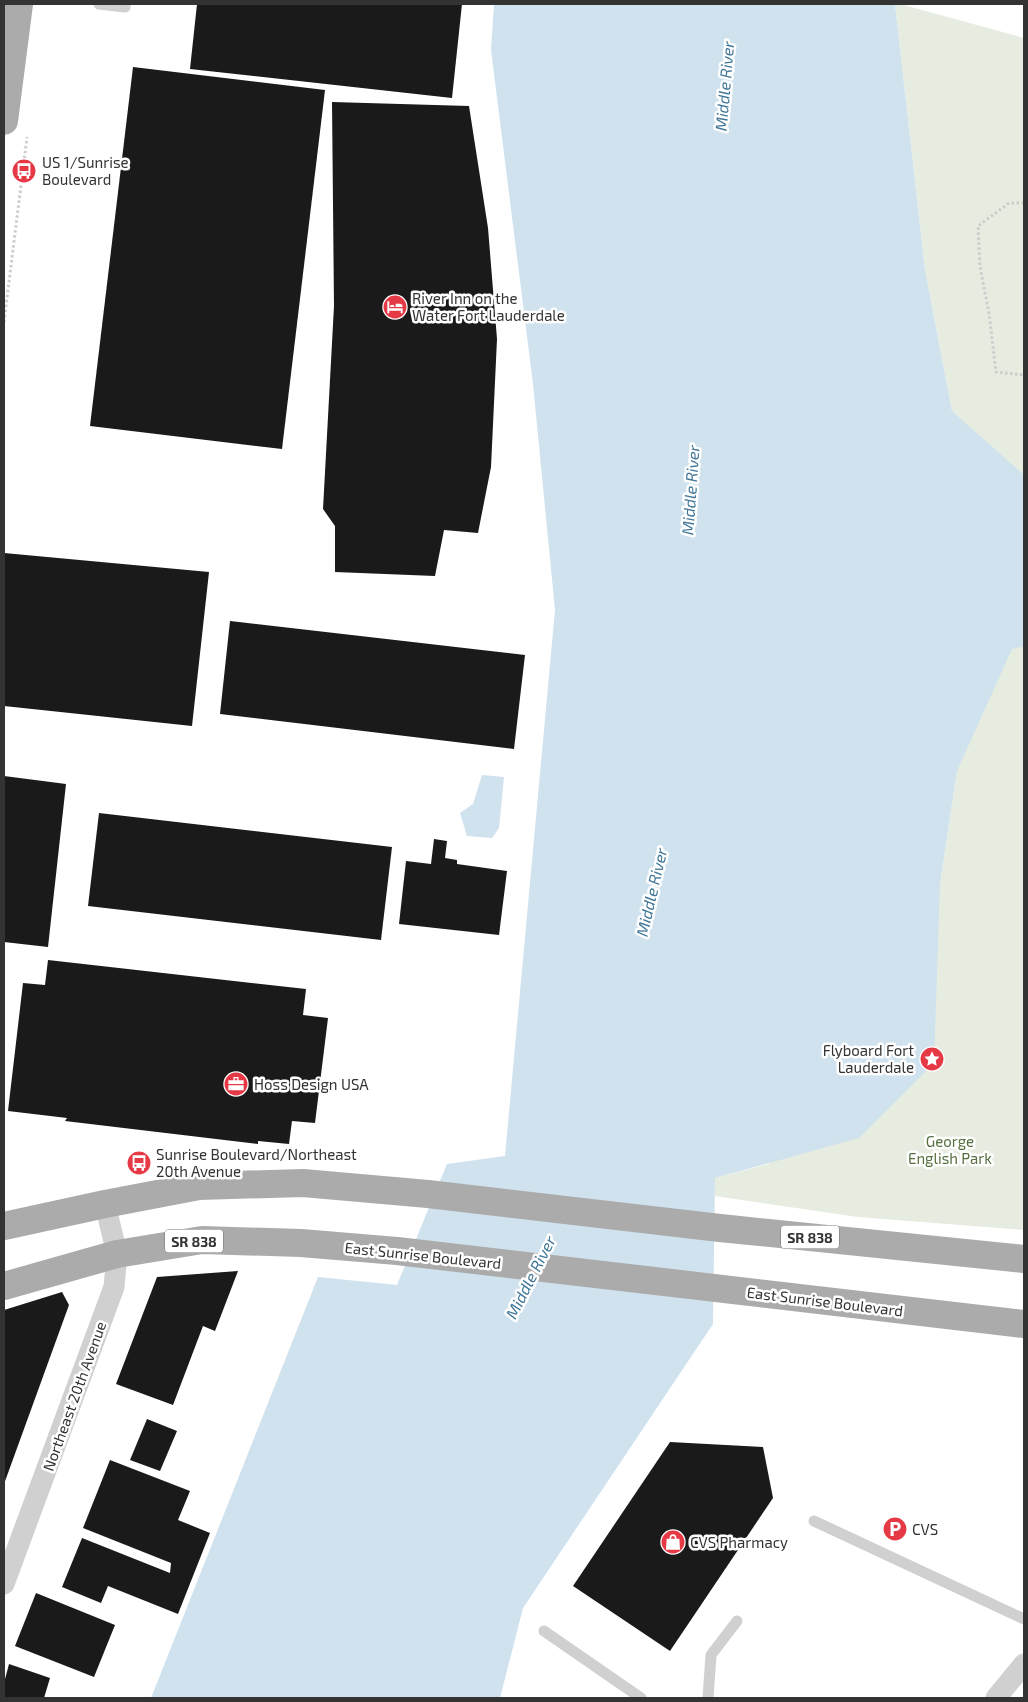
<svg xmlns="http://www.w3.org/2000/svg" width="1028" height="1702" font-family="'Exo 2',sans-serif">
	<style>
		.green { fill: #e6ecdf }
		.water { fill: #cfe2ee }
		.building { fill: #1a1a1a }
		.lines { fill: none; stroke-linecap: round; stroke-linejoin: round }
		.path { stroke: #cdcdcd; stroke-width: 3; stroke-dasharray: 2.5 2.5; stroke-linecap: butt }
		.service { stroke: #d0d0d0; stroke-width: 11 }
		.minor { stroke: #d0d0d0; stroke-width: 21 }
		.primary { stroke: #ababab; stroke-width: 28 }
		.labels { text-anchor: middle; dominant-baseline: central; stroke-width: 5; stroke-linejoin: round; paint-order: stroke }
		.shield { fill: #fff; stroke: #707070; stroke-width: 1 }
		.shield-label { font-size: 14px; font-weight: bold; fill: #333 }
		.poi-label { font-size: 15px; fill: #333; stroke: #fff; text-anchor: start }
		.park-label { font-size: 15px; fill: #56703f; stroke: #fff }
		.street-label { font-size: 15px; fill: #333; stroke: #fff }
		.water-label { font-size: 16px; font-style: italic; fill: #3f7597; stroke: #fff }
	</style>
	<rect width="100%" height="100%" fill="#fff"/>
	<path class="green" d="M895,4H900L1024,38V1230L858,1217L715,1196V1178L769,1164L940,884L957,771L952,411L925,270Z"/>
	<g class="water">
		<path d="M494,4H895L925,270L952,411L1024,475V646L1012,649L957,771L940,884L934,1063L859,1138L715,1178L713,1324L523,1608L500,1698H151L318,1277L397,1285L447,1164L505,1156L555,610L533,384L491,50Z"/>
		<path d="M482,775L504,777L499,828L492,838L467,836L460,813L473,804Z"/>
	</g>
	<g class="building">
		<path d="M197,4H462L452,98L190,69Z"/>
		<path d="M133,67L325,90L282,449L90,426Z"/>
		<path d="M332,102L469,106L488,228L497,339L491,467L478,533L444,530L435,576L335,572V526L323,509L334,306Z"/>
		<path d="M4,553L209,572L192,726L4,706Z"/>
		<path d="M230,621L525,655L514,749L220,714Z"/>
		<path d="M4,776L66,784L48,947L4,942Z"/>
		<path d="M99,813L392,847L381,940L88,906Z"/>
		<path d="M434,839L447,841L445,858L457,860V864L507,871L499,935L399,924L406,861L431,864Z"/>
		<path d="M48,960L306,989L303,1015L328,1018L315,1123L292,1121L289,1144L258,1141V1144L65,1121L67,1118L8,1111L23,983L45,985Z"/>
		<path d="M238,1271L215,1331L203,1326L173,1405L116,1384L157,1277Z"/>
		<path d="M62,1292L69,1305L4,1484V1310Z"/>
		<path d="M147,1419L177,1431L160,1471L130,1460Z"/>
		<path d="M670,1442L763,1447L773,1498L670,1651L573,1586Z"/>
		<path d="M110,1460L190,1491L178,1520L210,1533L178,1614L108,1586L101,1603L62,1587L82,1538L170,1573L171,1563L83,1528Z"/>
		<path d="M36,1593L115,1625L94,1677L15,1646Z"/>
		<path d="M9,1664L50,1678L44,1698H4V1683Z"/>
	</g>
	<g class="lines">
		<g class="path">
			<path d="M1024,203H1009L978,226L980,267L989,313L996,372L1024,375"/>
			<path d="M4,322L27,137"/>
		</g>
		<g class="service">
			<path d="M99,4L125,7V4"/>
			<path d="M814,1521L1024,1619"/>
			<path d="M544,1631L641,1698"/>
			<path d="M708,1698L711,1655L737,1621"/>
		</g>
		<g class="minor">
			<path d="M4,1584L114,1287L117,1254L105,1204"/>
			<path d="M996,1698L1024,1664"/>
		</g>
		<g class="primary">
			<path d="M4,121L19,4"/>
			<path d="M4,1226L105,1204L199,1186L303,1183L428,1194L720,1228L1024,1259"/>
			<path d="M4,1286L117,1254L202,1240L301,1243L397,1251L1024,1324"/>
		</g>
	</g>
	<defs>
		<symbol id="bus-disc" viewBox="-11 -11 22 22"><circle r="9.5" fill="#e63946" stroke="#fff"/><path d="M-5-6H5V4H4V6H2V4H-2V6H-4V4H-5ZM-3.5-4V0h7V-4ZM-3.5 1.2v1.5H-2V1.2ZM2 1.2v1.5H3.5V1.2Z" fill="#fff"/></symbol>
		<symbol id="hotel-disc" viewBox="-11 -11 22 22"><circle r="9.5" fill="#e63946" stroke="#fff"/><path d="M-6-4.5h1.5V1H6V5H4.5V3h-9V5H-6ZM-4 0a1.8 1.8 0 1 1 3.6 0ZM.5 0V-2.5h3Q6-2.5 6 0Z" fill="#fff"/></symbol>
		<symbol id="sight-disc" viewBox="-11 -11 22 22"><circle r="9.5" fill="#e63946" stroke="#fff"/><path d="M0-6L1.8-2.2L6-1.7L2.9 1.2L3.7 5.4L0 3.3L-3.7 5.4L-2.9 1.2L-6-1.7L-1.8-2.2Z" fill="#fff"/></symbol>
		<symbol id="office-disc" viewBox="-11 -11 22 22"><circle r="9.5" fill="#e63946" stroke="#fff"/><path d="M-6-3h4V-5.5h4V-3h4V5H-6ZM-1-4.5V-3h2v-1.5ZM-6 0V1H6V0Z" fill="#fff"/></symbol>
		<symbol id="parking-disc" viewBox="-11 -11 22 22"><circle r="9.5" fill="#e63946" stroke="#fff"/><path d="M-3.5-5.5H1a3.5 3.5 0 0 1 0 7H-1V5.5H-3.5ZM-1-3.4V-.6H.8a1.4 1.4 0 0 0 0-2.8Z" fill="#fff"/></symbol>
		<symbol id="shop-disc" viewBox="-11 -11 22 22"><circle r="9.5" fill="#e63946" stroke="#fff"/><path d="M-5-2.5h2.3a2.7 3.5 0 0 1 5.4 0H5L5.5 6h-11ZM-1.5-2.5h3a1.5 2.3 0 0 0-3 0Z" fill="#fff"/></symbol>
	</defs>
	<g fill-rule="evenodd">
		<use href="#bus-disc" x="10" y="157" width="28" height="28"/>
		<use href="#hotel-disc" x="381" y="293" width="28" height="28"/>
		<use href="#sight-disc" x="918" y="1045" width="28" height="28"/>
		<use href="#office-disc" x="222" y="1070" width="28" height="28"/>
		<use href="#bus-disc" x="125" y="1149" width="28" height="28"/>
		<use href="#parking-disc" x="881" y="1515" width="28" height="28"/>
		<use href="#shop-disc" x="659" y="1528" width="28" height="28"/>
	</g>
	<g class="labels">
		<g class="shield">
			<rect x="781" y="1225.5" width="58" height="23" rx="4"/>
			<rect x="165" y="1229.5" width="58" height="23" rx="4"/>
		</g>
		<g class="shield-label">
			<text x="810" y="1237">SR 838</text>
			<text x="194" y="1241">SR 838</text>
		</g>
		<g class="poi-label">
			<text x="42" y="162">US 1/Sunrise<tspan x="42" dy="17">Boulevard</tspan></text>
			<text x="412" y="298">River Inn on the<tspan x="412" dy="17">Water Fort Lauderdale</tspan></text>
			<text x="914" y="1050" text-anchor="end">Flyboard Fort<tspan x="914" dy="17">Lauderdale</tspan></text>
			<text x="254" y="1084">Hoss Design USA</text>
			<text x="156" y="1154">Sunrise Boulevard/Northeast<tspan x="156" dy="17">20th Avenue</tspan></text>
			<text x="912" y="1529">CVS</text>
			<text x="690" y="1542">CVS Pharmacy</text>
		</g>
		<g class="park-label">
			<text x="950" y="1141">George<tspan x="950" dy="17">English Park</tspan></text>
		</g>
		<g class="street-label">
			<text transform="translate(423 1255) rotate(6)">East Sunrise Boulevard</text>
			<text transform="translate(825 1301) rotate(7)">East Sunrise Boulevard</text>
			<text transform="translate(74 1396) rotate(-70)">Northeast 20th Avenue</text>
		</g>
		<g class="water-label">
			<text transform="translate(724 86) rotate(-85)">Middle River</text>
			<text transform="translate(690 490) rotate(-86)">Middle River</text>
			<text transform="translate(651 892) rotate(-77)">Middle River</text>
			<text transform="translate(530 1277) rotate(-63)">Middle River</text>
		</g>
	</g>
	<rect width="1028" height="1702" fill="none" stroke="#333333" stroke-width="10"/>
</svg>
